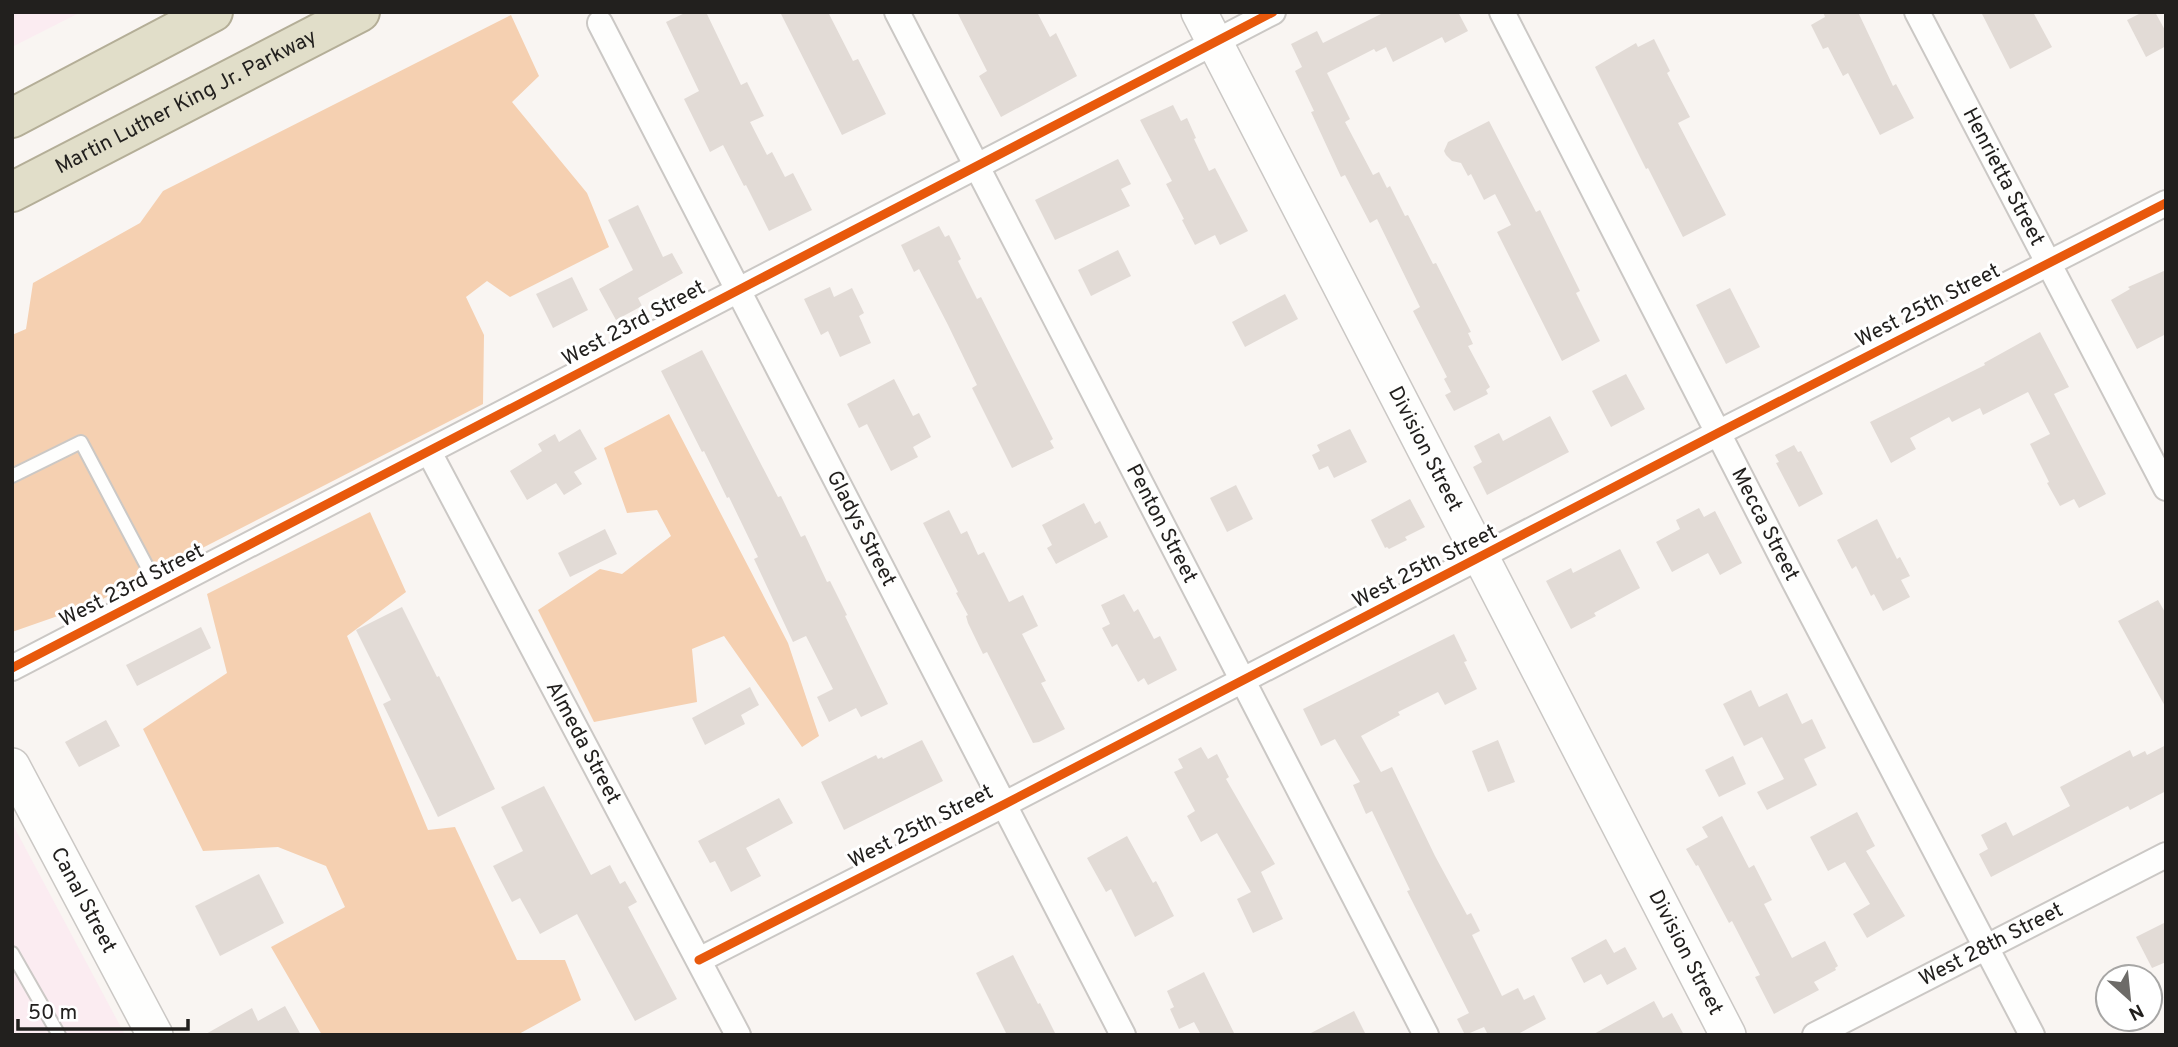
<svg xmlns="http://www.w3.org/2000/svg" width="2178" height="1047" font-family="Overpass,sans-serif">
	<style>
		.industrial { fill: #fbecf1 }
		.forest { fill: #f5d0b1 }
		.building { fill: #e2dbd6 }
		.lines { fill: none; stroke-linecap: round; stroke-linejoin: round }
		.lane-casing { stroke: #cbc8c5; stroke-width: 16 }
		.street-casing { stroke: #cbc8c5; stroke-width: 28 }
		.secondary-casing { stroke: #cbc8c5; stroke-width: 38 }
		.highway-casing { stroke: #b4ae97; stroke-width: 42 }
		.lane { stroke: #fefefd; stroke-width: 12 }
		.street { stroke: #fefefd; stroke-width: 24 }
		.secondary { stroke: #fefefd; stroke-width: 35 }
		.highway { stroke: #e1dec9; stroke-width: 38 }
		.cycleway-casing { stroke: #fff; stroke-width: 13 }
		.cycleway { stroke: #e8590c; stroke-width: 9 }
		.labels { text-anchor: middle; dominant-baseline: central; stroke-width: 6; stroke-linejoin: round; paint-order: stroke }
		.street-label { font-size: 21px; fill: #22201e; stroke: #fff }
	</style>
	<rect width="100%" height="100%" fill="#f9f5f2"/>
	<g class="industrial">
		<path d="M12,12H81L12,47Z"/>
		<path d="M12,823L125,1035H12Z"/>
	</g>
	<g class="forest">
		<path d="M511,15L539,76L512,102L587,193L609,247L510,297L487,281L466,297L484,335L483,404L95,603L12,632V335L26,329L33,283L140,223L163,191Z"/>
		<path d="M669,414L788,643L819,736L802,747L724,636L692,649L697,702L594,722L538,610L600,569L622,574L671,536L657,510L627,513L604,448Z"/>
		<path d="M370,512L406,592L347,636L428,830L455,827L517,960H565L581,1000L517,1035H322L271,947L345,907L326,866L278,847L203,851L143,729L227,673L207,594Z"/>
	</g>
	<g class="building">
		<path d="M687,12H706L741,85L747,82L764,116L750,122L767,155L772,152L785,177L793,173L812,210L769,231L746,185L744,186L723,145L710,152L684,99L699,91L666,22Z"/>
		<path d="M780,12H828L853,61L858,59L886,114L842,135Z"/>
		<path d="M957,12H1037L1050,37L1056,33L1077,76L1001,117L979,76L987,71Z"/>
		<path d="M1385,12H1458L1468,31L1445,43L1442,37L1393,62L1386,47L1376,52L1374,49L1327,73L1350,119L1345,122L1373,175L1379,172L1387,188L1390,186L1405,216L1408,215L1433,264L1436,263L1471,332L1468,333L1473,344L1468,346L1490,387L1486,390L1488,394L1454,411L1445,395L1451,392L1444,379L1447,377L1413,311L1420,307L1377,219L1370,223L1345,175L1341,177L1311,112L1314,111L1295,71L1302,67L1291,44L1317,31L1323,43Z"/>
		<path d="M1823,12H1858L1893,86L1896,84L1914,118L1880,135L1848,73L1843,76L1828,47L1823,49L1811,25L1825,17Z"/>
		<path d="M1981,12H2033L2052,47L2010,69Z"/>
		<path d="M2143,12H2155L2166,32V46L2146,57L2127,20Z"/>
		<path d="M1654,39L1670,71L1667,73L1690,117L1678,123L1726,215L1683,237L1648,168L1646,169L1595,67L1636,43L1638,47Z"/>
		<path d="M1173,105L1181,121L1187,118L1196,138L1194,139L1209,171L1215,168L1248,231L1220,245L1215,235L1195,245L1182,220L1184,219L1166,184L1172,181L1140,120Z"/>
		<path d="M1489,121L1536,212L1540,210L1580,291L1576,293L1600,341L1562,361L1497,232L1511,225L1495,194L1484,200L1471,174L1468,176L1461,163L1452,161L1446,155L1444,151L1448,142Z"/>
		<path d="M1118,159L1131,184L1121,189L1130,206L1055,240L1035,200Z"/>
		<path d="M638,205L663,257L672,253L683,273L638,298L642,306L616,320L599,289L633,270L608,220Z"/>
		<path d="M939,226L945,237L949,235L961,259L958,261L977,299L981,297L1053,439L1050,441L1054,448L1012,468L972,388L977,385L948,325L919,269L914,272L901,245Z"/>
		<path d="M1118,250L1131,276L1091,296L1078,270Z"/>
		<path d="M2166,270V334L2137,349L2111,300L2130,289L2128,287Z"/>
		<path d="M572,277L588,310L553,328L536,294Z"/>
		<path d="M830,287L834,297L852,288L864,313L859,316L871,343L840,357L828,331L821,335L804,299Z"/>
		<path d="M1730,288L1760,347L1726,364L1696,305Z"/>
		<path d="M1285,294L1298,319L1245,347L1232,322Z"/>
		<path d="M2040,332L2069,387L2054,394L2106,494L2079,508L2074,499L2060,506L2047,483L2049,482L2030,444L2050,434L2028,392L1983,415L1980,408L1952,422L1949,417L1910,438L1916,449L1891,463L1870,422L1985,365L1984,363Z"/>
		<path d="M702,350L778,497L781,496L801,537L805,535L827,582L830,581L847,615L845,616L888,704L861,717L856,708L829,722L817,697L833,689L806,636L793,642L754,559L758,557L729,497L727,498L704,451L702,452L661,371Z"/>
		<path d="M1626,374L1645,409L1611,427L1592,391Z"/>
		<path d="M894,379L913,416L919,413L931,437L913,447L918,457L891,471L867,424L859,428L847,404Z"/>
		<path d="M1550,416L1569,452L1487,495L1473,467L1482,462L1474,446L1499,433L1503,441Z"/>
		<path d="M580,429L597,459L574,472L582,484L564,495L556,483L527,500L510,471L542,451L538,444L555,434L559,442Z"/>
		<path d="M1350,429L1367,462L1334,478L1328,466L1319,470L1312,455L1320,451L1317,445Z"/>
		<path d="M1794,445L1798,452L1801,451L1823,494L1799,507L1776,463L1779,462L1775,455Z"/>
		<path d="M1236,485L1253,519L1227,532L1210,498Z"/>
		<path d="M1410,499L1425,527L1405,537L1407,540L1389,549L1387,547L1385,548L1371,520Z"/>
		<path d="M1084,503L1095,524L1100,521L1108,537L1056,564L1047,548L1052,545L1042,525Z"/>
		<path d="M1699,508L1704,517L1715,511L1742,563L1720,575L1708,553L1672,572L1656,542L1680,529L1676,520Z"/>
		<path d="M949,510L961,534L967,531L978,555L984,552L1009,602L1023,595L1038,626L1022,634L1046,681L1041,683L1065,729L1039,742L1033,743L987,652L983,654L968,623L966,616L968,615L956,593L958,592L923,523Z"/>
		<path d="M1877,519L1897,559L1900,557L1910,576L1901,580L1910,597L1883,611L1874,594L1871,596L1856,566L1852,569L1837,540Z"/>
		<path d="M605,529L617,554L570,577L558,553Z"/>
		<path d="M1620,549L1640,588L1594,613L1596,616L1571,629L1546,581L1571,568L1573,573Z"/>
		<path d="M1124,594L1134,612L1138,609L1154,639L1160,636L1177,670L1148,685L1144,678L1138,682L1117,644L1112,647L1102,628L1110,624L1101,605Z"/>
		<path d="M2158,600L2166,614V708L2118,621Z"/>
		<path d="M402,607L437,677L439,676L495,789L438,817L383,704L391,700L356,630Z"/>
		<path d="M201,627L211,648L137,686L126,665Z"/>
		<path d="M1454,634L1467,661L1464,662L1477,689L1445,705L1438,692L1398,712L1400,715L1361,736L1381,772L1392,767L1435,856L1467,915L1471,913L1480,931L1472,935L1502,996L1518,988L1524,1000L1534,995L1546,1019L1516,1035H1488L1484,1027L1465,1035L1457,1019L1469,1013L1407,891L1410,890L1372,811L1366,814L1353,785L1360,782L1335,739L1321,746L1303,709Z"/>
		<path d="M750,687L759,705L741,715L745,724L705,745L692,718Z"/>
		<path d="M1751,690L1759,707L1787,693L1802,724L1812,719L1826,748L1804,759L1817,785L1767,810L1757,792L1784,779L1762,737L1744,746L1723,704Z"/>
		<path d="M106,720L120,746L79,767L65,742Z"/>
		<path d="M922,740L943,781L844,830L821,782L876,755L878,759L882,757L883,759Z"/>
		<path d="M1498,740L1515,782L1488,792L1472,751Z"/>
		<path d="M2166,745V791L2130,810L2128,806L1991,877L1979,854L1988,849L1981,835L2006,822L2013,836L2070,806L2060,787L2130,750L2133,757L2145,751L2147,755Z"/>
		<path d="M1201,747L1208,759L1217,754L1229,777L1226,779L1275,864L1261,872L1283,919L1253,933L1237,899L1251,892L1217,833L1201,842L1187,816L1195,811L1174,772L1183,768L1178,759Z"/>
		<path d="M1733,756L1746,784L1719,797L1705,770Z"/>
		<path d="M544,786L591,875L610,865L620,884L625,881L637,902L628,907L677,999L635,1021L577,914L540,934L520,898L512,902L493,866L523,851L501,807Z"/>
		<path d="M779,798L793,823L746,848L761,876L731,892L715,861L710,863L698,841Z"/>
		<path d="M1857,812L1875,846L1866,851L1905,916L1867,938L1853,914L1870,904L1845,862L1828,871L1810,837Z"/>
		<path d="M1722,816L1749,868L1754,865L1772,900L1764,904L1792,958L1825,941L1838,966L1835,968L1836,970L1814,982L1819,990L1774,1014L1755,977L1760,975L1732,921L1729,923L1698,865L1696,866L1686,849L1708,837L1702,827Z"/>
		<path d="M1127,836L1153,883L1156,881L1174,916L1135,937L1111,889L1106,892L1087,858Z"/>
		<path d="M259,874L284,923L220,956L195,906Z"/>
		<path d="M2166,922V962L2152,968L2136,937Z"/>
		<path d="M1606,939L1614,953L1625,947L1637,969L1607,985L1601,974L1584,983L1571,958Z"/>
		<path d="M1013,955L1038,1004L1040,1003L1056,1035H1007L976,973Z"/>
		<path d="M1204,972L1235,1035H1201L1194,1022L1179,1029L1170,1009L1174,1007L1167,991Z"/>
		<path d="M1654,1001L1663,1018L1672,1013L1684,1035H1592Z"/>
		<path d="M285,1006L301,1035H204L252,1008L258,1021Z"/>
		<path d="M1354,1011L1366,1035H1307Z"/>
	</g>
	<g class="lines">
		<defs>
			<g id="lane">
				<path d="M12,476L81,442L160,591"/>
				<path d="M12,953L59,1035"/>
			</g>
			<g id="street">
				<path id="s1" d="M897,12L1426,1035"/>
				<path id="s2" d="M1502,12L1794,581L2032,1035"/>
				<path id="s3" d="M1917,12L2166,488"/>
				<path id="s4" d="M600,23L1123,1035"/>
				<path id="s5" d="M429,452L738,1035"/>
				<path d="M12,668L1273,12"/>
				<path d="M699,960L1005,804L1718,433L2166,203"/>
				<path id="s6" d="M1815,1035L2166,855"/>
			</g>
			<g id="secondary">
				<path id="s7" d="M1199,12L1728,1035"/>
				<path id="s8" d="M12,766L155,1035"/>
			</g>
			<g id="highway">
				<path d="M12,118L213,12"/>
				<path id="s9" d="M12,192L360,12"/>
			</g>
		</defs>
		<use href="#lane" class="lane-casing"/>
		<use href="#street" class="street-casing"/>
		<use href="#secondary" class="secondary-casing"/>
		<use href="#highway" class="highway-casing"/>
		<use href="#lane" class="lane"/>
		<use href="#street" class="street"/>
		<use href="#secondary" class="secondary"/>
		<use href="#highway" class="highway"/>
		<defs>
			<g id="cycleway">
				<path d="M12,668L1273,12"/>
				<path d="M699,960L1005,804L1718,433L2166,203"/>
			</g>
		</defs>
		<use href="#cycleway" class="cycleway-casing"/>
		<use href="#cycleway" class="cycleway"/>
	</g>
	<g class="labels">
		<g class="street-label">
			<text stroke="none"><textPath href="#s9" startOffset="196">Martin Luther King Jr. Parkway</textPath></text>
			<text stroke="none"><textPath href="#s3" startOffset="186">Henrietta Street</textPath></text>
			<text transform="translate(1928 306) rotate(-27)">West 25th Street</text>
			<text transform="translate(634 324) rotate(-28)">West 23rd Street</text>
			<text stroke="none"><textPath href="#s7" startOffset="492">Division Street</textPath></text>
			<text stroke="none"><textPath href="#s1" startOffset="576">Penton Street</textPath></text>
			<text stroke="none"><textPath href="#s2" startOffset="576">Mecca Street</textPath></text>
			<text stroke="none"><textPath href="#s4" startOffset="569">Gladys Street</textPath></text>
			<text transform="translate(1425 567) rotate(-27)">West 25th Street</text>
			<text transform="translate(132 586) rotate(-27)">West 23rd Street</text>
			<text stroke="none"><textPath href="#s5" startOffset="329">Almeda Street</textPath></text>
			<text transform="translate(921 827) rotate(-27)">West 25th Street</text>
			<text stroke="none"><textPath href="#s8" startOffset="152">Canal Street</textPath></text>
			<text stroke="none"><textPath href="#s6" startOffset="198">West 28th Street</textPath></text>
			<text stroke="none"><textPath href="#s7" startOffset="1059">Division Street</textPath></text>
		</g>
	</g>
	<rect width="2178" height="1047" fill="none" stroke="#22201e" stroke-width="28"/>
	<g transform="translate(2129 998) rotate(153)"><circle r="33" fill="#ffffff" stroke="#a7a6a5" stroke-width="2"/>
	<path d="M0-5L12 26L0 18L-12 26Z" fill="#6d6b68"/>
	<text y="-10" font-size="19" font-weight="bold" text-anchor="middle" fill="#22201e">N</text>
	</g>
	<path d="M18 1019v10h170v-10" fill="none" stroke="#22201e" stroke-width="3.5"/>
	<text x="28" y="1019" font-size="21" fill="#22201e" stroke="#ffffff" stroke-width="5" paint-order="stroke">50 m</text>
</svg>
